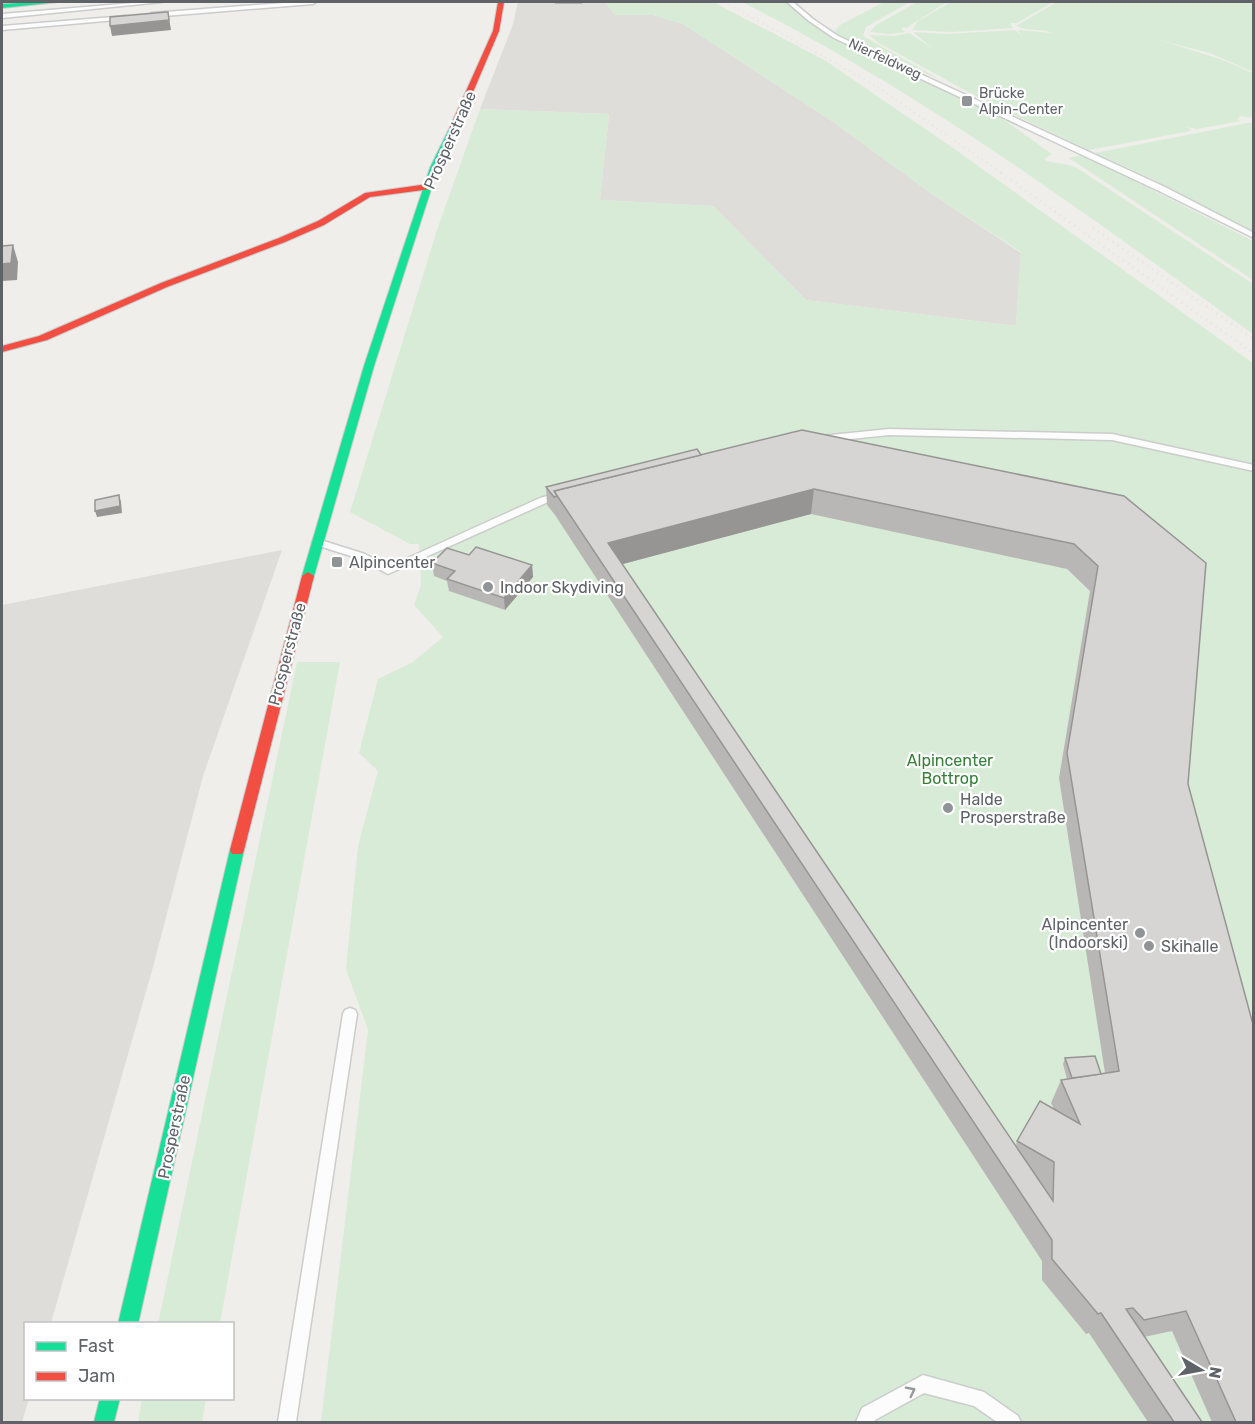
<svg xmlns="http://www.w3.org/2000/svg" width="1255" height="1424" font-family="Rubik,sans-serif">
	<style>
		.industrial { fill: #dfddda }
		.green { fill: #d8ebd6 }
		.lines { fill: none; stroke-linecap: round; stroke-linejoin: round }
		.lane-casing { stroke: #cbcccc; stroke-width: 3 }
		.fast-casing { stroke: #cacacb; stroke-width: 2 }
		.jam-casing { stroke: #cacacb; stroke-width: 2 }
		.lane { fill: #fdfcfc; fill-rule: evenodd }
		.fast { fill: #16e098; fill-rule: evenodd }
		.jam { fill: #f24e42; fill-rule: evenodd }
		.rail-far1 { stroke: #e4e4e4; stroke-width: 2; stroke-dasharray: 1 4.5; stroke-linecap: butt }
		.rail { stroke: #e4e4e4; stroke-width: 3; stroke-dasharray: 1 5; stroke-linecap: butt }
		.wall { fill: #b8b7b5; fill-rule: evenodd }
		.shaded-wall { fill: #969594 }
		.building { fill: #d6d5d3; stroke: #969594; stroke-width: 1.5; fill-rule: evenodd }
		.oneway { stroke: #96999c }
		.poi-dot { fill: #919496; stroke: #fff; stroke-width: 2 }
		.labels { text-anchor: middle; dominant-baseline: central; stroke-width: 4.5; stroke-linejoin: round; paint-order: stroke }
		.far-street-label { font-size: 14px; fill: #5f6368; stroke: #fff }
		.far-poi-label { font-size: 14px; fill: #5f6368; stroke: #fff; text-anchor: start }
		.street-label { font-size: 16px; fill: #5f6368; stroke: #fff }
		.poi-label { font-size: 16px; fill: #5f6368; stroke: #fff; text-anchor: start }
		.park-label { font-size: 16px; fill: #348238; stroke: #fff }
	</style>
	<rect width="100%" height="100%" fill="#efeeea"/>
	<g class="industrial">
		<path d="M518,2H605L615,15H653L683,24L832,121L932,194L1021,253L1016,326L806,300L713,206L600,200L609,114L480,109L513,24Z"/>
		<path d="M282,550L203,776L153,967L51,1323L26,1324V1398L29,1399L22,1422H2V605Z"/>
	</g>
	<g class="green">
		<path d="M605,2H713L826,61L953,148L1253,363V1422H321L368,1030L346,969L358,846L378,771L359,753L378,679L413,662L443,637L414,605L421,585L419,544H410L350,512L437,230L480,109L609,114L600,200L713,206L806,300L1016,326L1021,252L932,194L832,121L683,24L653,15H615Z"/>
		<path d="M742,2H786C839,52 914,74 979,106C1005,118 1028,138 1052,154L1044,159C1048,163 1067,163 1077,168L1253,284V334C1088,216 924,93 742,2Z"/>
		<path d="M884,2H910L866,27L863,36L941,80L839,36L835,31L840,25Z"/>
		<path d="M917,2H947L906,28L903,27L902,30L906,32L888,34L870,32L876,25Z"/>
		<path d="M951,2H1053L1017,23H1010L1013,28L953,32L912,30L918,21Z"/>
		<path d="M1057,2H1253V72L1210,53L1159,40L1220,59L1253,73V118L1240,116L1237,119L1241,121L1197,129L1187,127L1191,131L1089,150L985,101L879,43L869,35L895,36L909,33L932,48L913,32L948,34L1015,30L1022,36L1018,30L1052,33C1044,28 1027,32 1016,26Z"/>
		<path d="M1253,122V232L1146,176L1095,153Z"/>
		<path d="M1083,155L1253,241V280L1069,158Z"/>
		<path d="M297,662H340L220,1323L158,1324Z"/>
		<path d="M142,1399H206L202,1422H138Z"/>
	</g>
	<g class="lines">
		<defs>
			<g id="lane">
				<path d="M145,2H162L2,18V14Z"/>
				<path d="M297,2H316L313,4L152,17L149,15L152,13Z"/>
				<path d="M787,2H793L813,19L838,36L1165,187L1254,233V238L1159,191L834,38L809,21Z"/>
				<path d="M126,16L128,19L2,30V26Z"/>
				<path d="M889,429L1112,434L1254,465V471L1112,440L889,435L821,442L816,439L821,436Z"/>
				<path d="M561,492L566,495L565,497L548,502L388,574L357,558L313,544L312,542L317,539L365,554L388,567L540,498Z"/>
				<path d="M350,1008L355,1010L357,1014L296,1422H278L343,1014L345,1010Z"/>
				<path d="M923,1375L984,1392L1018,1416L1021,1422H997L974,1406L924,1393L875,1420L874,1422H856L862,1408Z"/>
			</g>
			<g id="fast">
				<path d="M36,2H59L2,8V4Z"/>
				<path d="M454,125L458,127L438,168L374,366L314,576L312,579H304L302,576L364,366L430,168L450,127Z"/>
				<path d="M237,844L242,846L244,850L138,1324H118L230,850L232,846Z"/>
				<path d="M100,1398H120L114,1422H94Z"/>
			</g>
			<g id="jam">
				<path d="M498,2H504L499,31L458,127L451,129L450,127L493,31Z"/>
				<path d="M428,184L431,185V189L370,197L324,225L285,242L167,287L47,340L2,352V346L39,336L161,283L279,238L318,221L365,193Z"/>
				<path d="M308,572L314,576L244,850L242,854H232L230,850L302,576Z"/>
			</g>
		</defs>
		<use href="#lane" class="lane-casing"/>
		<use href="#fast" class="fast-casing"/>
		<use href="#jam" class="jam-casing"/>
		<use href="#lane" class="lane"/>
		<use href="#fast" class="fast"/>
		<use href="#jam" class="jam"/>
		<path class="rail-far1" d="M724,2L873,84L1003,174"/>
		<g class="rail">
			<path d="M1001,173L1254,354"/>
			<path d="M1093,228L1254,339"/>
		</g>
	</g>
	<g class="wall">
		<path d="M555,2H583L582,4H555Z"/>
		<path d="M701,455L1124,496L1188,784L1254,1422H1212L1172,1331L1144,1337L1202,1422H1148L1089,1333L1086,1334L1042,1280V1261L555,515L547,505L546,487ZM811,514L1067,569L1090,591L1059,778L1105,1073L1101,1074L1065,1058L1063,1064L1067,1079L1061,1080L1051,1103L1054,1109L1017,1141L1016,1146L622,564Z"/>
		<path d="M469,555L532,565L533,577L505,610L449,591L447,581L434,576L432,563Z"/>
	</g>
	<g class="shaded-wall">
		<path d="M168,12L171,30L112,36L110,26Z"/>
		<path d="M13,245L18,262L17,280L2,281V264Z"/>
		<path d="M814,489L811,514L608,568V543Z"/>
		<path d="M119,495L121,502L122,513L97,517L95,511Z"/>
		<path d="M532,565L533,577L505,610L504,598Z"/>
	</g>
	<g class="building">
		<path d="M166,12H168L169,20L110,26V17Z"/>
		<path d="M13,245L11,263L2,264V246Z"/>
		<path d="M802,430L1124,496L1206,563L1188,784L1254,1028V1422H1236L1186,1311L1144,1320L1133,1308L1126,1309L1202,1422H1174L1101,1313L1098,1314L1052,1259V1240L554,491ZM814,489L1074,544L1098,566L1067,753L1119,1071L1061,1080L1080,1124L1040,1101L1017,1141L1054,1162L1053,1201L608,543Z"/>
		<path d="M697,449L701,455L554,491L557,496L554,497L546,487Z"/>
		<path d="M119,495L120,506L95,511V500Z"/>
		<path d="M476,547L532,565L504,598L447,579L455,571L432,563L447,548L469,555Z"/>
		<path d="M1095,1056L1101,1074L1072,1078L1065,1058Z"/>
	</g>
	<defs><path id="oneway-chevron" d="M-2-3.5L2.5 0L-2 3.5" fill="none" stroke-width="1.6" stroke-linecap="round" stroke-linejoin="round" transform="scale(1.5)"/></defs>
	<use class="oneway" href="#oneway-chevron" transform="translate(911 1391) rotate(-27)"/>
	<g class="poi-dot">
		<rect x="961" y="95" width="12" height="12" rx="3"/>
		<rect x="331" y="556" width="12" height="12" rx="3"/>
		<circle cx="488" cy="587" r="6"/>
		<circle cx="948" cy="808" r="6"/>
		<circle cx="1140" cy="933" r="6"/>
		<circle cx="1149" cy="946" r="6"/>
	</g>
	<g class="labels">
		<g class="far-street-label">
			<text transform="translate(885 59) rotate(25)">Nierfeldweg</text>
		</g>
		<g class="far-poi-label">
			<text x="979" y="93">Brücke<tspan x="979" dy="16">Alpin-Center</tspan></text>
		</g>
		<g class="street-label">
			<text transform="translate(450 140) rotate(-66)">Prosperstraße</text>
			<text transform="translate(287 654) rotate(-75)">Prosperstraße</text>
			<text transform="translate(174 1127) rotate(-78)">Prosperstraße</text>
		</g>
		<g class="poi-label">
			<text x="349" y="562">Alpincenter</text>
			<text x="500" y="587">Indoor Skydiving</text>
			<text x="960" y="799">Halde<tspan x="960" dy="18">Prosperstraße</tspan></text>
			<text x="1128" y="924" text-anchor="end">Alpincenter<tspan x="1128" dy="18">(Indoorski)</tspan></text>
			<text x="1161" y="946">Skihalle</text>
		</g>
		<g class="park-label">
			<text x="950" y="760">Alpincenter<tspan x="950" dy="18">Bottrop</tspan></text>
		</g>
	</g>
	<rect width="1255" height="1424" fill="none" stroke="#5f6368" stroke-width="6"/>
	<rect x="24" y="1322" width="210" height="78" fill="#ffffff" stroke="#bfc1c3" stroke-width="1.5"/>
	<rect x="36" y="1342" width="30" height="9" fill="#16e098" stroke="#bfc1c3" stroke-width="1.5"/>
	<text x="78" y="1352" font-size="18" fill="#5f6368">Fast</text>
	<rect x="36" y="1372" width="30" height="9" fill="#f24e42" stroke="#bfc1c3" stroke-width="1.5"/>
	<text x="78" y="1382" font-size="18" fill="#5f6368">Jam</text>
	<g transform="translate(1201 1370) rotate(100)" stroke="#ffffff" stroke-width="4.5" paint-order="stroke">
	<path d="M0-4.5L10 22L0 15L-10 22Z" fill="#5f6368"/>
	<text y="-9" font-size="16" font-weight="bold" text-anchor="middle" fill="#5f6368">N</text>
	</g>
</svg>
